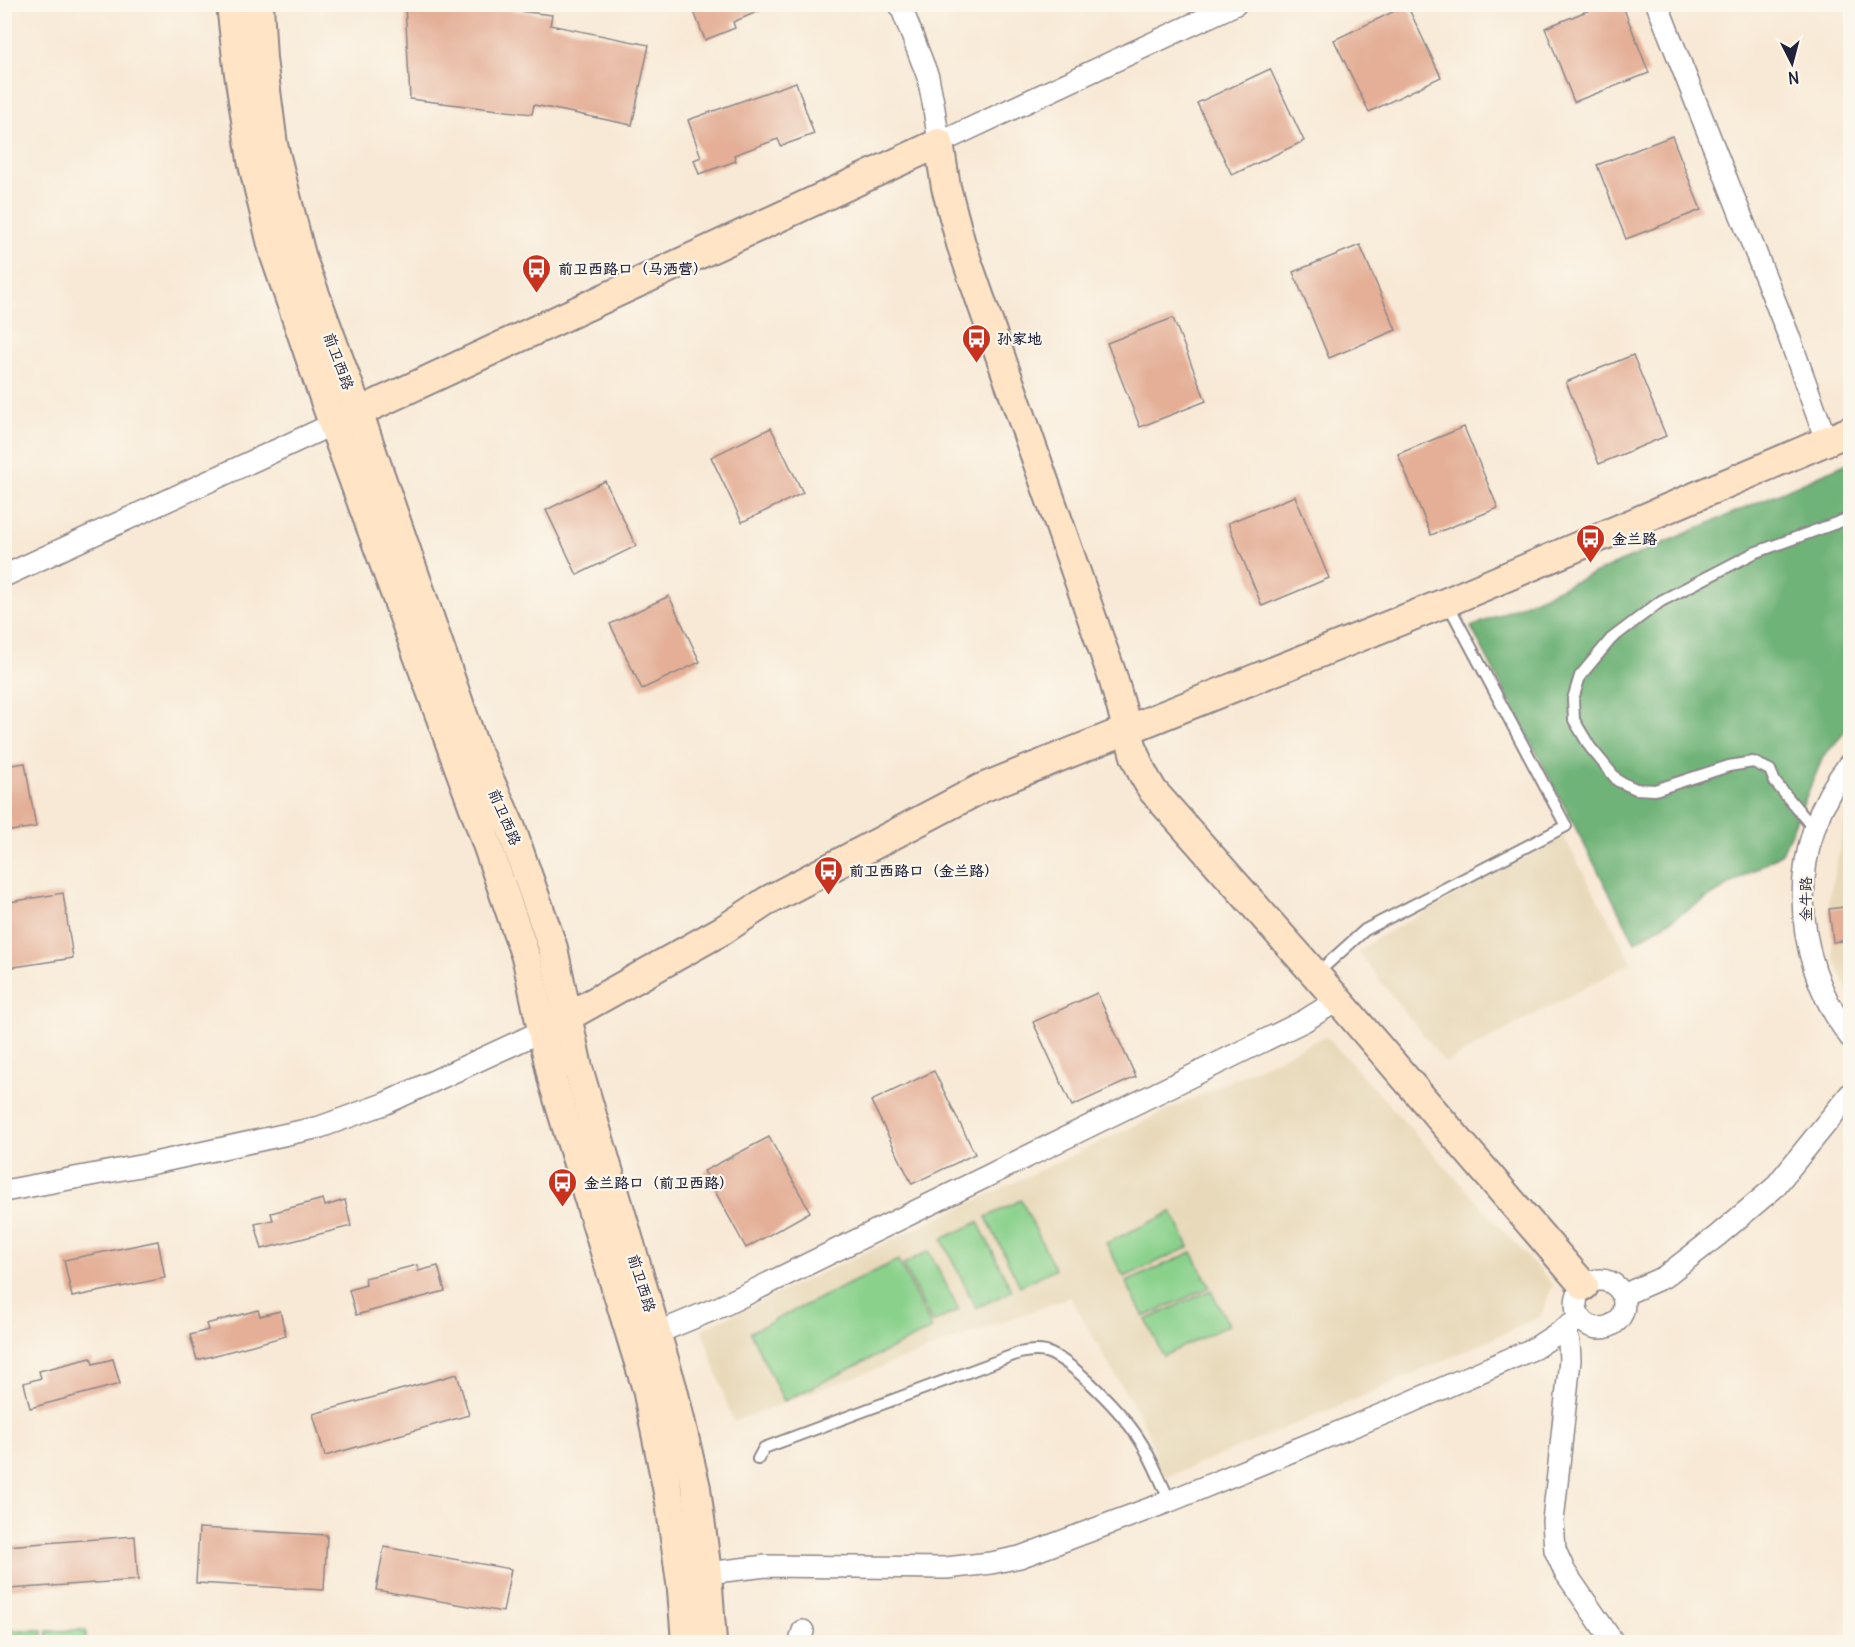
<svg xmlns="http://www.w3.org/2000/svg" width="1855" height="1647" font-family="Delius,'LXGW WenKai TC',sans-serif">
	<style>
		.built { fill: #e8d9ba }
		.green { fill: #8ad18c; stroke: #567a64; stroke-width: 1.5 }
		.forest { fill: #6fb378; stroke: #486a5a; stroke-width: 1.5 }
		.building { fill: #e4af96 }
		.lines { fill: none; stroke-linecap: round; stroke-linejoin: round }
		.lane-casing { stroke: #8d8688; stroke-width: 14 }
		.street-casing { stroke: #8d8688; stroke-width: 24 }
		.secondary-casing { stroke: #8d8688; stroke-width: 32 }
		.lane { stroke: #fff; stroke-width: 10 }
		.street { stroke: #fff; stroke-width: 21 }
		.secondary { stroke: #ffe4c6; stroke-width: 28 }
		.labels { text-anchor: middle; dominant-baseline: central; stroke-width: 4.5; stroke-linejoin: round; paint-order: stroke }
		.poi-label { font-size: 15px; font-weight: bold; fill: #22223b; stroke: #fbf7ec; text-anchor: start }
		.street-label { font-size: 15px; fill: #22223b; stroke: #fbf7ec }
	</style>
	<rect width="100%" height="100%" fill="#fbf7ec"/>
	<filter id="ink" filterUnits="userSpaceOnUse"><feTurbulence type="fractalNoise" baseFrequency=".0167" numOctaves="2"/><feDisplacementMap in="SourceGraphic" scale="12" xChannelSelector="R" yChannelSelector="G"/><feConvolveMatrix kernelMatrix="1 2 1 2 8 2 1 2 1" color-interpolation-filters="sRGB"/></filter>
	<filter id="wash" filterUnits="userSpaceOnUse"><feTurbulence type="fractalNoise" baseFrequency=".008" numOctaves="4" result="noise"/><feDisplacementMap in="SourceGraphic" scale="24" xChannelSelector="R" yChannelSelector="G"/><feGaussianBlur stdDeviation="1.35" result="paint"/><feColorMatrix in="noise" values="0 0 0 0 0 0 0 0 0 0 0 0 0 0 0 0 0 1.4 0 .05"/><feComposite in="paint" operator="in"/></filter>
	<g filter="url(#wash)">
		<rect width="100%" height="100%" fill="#f8e9d6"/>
		<g class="built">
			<path d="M1850,813V996L1834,959L1829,899L1845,822Z"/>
			<path d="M1564,837L1632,962L1445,1063L1358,952L1377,938Z"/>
			<path d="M1326,1036L1553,1285L1540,1317L1373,1392L1162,1479L1148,1431L1070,1297L733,1422L702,1329Z"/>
		</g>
		<g class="green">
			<path d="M1021,1200L1055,1269L1020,1286L986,1217Z"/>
			<path d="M1172,1212L1189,1247L1124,1277L1106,1243Z"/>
			<path d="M978,1222L1012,1291L976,1308L942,1239Z"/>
			<path d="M929,1251L959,1310L932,1323L903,1264Z"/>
			<path d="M1192,1252L1210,1287L1144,1317L1126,1282Z"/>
			<path d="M898,1260L932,1329L784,1401L750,1332Z"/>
			<path d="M1211,1290L1229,1325L1163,1356L1146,1320Z"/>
			<rect x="5" y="1630" width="38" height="12"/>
			<path d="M86,1630V1642H47V1631Z"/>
		</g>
		<path class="forest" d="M1850,462V726L1823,757L1782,853L1635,942L1471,627Z"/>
		<g id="blocks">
			<g class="building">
				<path d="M405,4H460L552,15L550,25L649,45L632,125L534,105L532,114L410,99Z"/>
				<path d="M691,4H774V5L733,22L735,28L705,40Z"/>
				<path d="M1604,4H1622L1649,73L1574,102L1545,28Z"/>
				<path d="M1407,5L1441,77L1369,112L1334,40Z"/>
				<path d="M1270,69L1304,141L1232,175L1197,103Z"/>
				<path d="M796,82L814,134L781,146L778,139L734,155L736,161L699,174L694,160L701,157L688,120Z"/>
				<path d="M1672,136L1701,210L1626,239L1597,165Z"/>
				<path d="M1360,245L1396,330L1329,358L1293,272Z"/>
				<path d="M1173,318L1206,401L1140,427L1107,343Z"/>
				<path d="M1633,355L1666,436L1599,464L1566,382Z"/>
				<path d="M1464,427L1498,508L1431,535L1398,454Z"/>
				<path d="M771,428L803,493L742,522L711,457Z"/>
				<path d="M605,481L636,546L577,575L546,510Z"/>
				<path d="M1295,496L1329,578L1262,606L1228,523Z"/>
				<path d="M669,596L700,662L642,689L610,624Z"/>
				<path d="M25,763L36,827L4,832V766Z"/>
				<path d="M63,893L73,958L8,968L4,946V903Z"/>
				<path d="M1851,906V940L1833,942L1829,909Z"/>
				<path d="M1097,993L1136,1077L1072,1106L1033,1022Z"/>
				<path d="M934,1071L975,1154L912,1184L871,1101Z"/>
				<path d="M769,1137L810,1212L746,1248L704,1171Z"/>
				<path d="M323,1199L325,1206L345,1200L351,1226L262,1249L255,1224L273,1220L271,1213Z"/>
				<path d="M158,1241L165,1278L72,1297L64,1260Z"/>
				<path d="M417,1265L418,1271L438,1266L445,1291L356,1315L349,1290L366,1285L365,1278Z"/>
				<path d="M258,1310L260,1316L280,1311L286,1336L197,1360L190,1335L208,1330L206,1324Z"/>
				<path d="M91,1358L93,1364L113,1359L120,1384L30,1408L24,1383L41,1378L39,1371Z"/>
				<path d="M457,1374L469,1415L325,1456L313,1414Z"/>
				<path d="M199,1528L327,1535L324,1590L196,1583Z"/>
				<path d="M135,1536L138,1580L9,1589L6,1546Z"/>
				<path d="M384,1547L511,1569L503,1612L376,1590Z"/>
			</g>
		</g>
	</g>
	<g filter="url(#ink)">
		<use href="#blocks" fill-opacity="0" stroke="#8d8688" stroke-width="1.5"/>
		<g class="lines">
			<defs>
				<g id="lane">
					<path d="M1814,829L1775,782L1770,770L1753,762L1729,766L1655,790L1636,789L1618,781L1590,747L1574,720L1573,699L1580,676L1611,639L1661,601L1754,553L1850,518"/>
					<path d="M1316,974L1365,930L1566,826L1447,602"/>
					<path d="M758,1459L764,1448L1019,1353C1028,1351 1037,1350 1046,1352C1074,1361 1123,1414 1139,1439C1152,1458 1160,1481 1170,1501"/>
				</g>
				<g id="street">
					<path d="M900,4L928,77L933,102L939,143L1236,4"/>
					<path d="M1657,4L1788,334L1826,440"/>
					<path d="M4,576L333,424"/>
					<path d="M1850,763C1786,842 1789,956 1850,1037"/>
					<path d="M4,1191L145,1165L320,1127L384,1104L542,1031"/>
					<circle cx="1600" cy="1304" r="24"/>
					<path d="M1623,1295L1664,1277L1717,1236L1774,1188L1850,1094"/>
					<path d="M1564,1329L1569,1342L1570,1360L1553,1521L1555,1550L1565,1572L1613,1642"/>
					<path d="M657,1333L722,1306L1304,1021L1338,1000"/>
					<path d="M707,1573L766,1566L946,1568L991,1563L1020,1557L1170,1501L1388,1412L1535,1348L1581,1318"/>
					<path d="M800,1642L803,1631"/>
				</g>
				<g id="secondary">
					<path d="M231,4L238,67L252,160L274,253L333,424L482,830L527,960L553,1082L647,1389L670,1502L682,1590L686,1642"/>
					<path d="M259,4L262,59L273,145L302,259L358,411L472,741L511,828L553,948L578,1068L673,1390L696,1488L707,1573L712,1642"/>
					<path d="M333,424L939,143L946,187L961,244L1113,678L1135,756L1143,774L1153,791L1338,1000L1584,1286"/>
					<path d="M551,1026L723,930L767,901L982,788L1447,602L1850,431"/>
				</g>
			</defs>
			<use href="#lane" class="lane-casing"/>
			<use href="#street" class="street-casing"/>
			<use href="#secondary" class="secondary-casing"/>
			<use href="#lane" class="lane"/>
			<use href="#street" class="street"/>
			<use href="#secondary" class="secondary"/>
		</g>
	</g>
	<defs>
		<symbol id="bus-pin" viewBox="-11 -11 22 30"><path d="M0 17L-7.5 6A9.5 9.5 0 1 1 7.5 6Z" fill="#c8321e" stroke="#fbf7ec"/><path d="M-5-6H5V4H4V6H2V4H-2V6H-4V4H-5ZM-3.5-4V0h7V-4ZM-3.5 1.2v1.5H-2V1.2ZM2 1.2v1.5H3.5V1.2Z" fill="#fff"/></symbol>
	</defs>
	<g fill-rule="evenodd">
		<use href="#bus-pin" x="520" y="252" width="33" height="45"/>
		<use href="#bus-pin" x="960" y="322" width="33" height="45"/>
		<use href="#bus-pin" x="1574" y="522" width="33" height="45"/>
		<use href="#bus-pin" x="812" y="854" width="33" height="45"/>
		<use href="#bus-pin" x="546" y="1166" width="33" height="45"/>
	</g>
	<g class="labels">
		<g class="poi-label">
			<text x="558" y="268">前卫西路口（马洒营）</text>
			<text x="997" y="338">孙家地</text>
			<text x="1612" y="538">金兰路</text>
			<text x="849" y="870">前卫西路口（金兰路）</text>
			<text x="584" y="1182">金兰路口（前卫西路）</text>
		</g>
		<g class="street-label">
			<text transform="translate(339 361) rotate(70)">前卫西路</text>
			<text transform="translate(505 817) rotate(67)">前卫西路</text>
			<text transform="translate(1805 899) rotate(-90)">金牛路</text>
			<text transform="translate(642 1283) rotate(73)">前卫西路</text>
		</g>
	</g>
	<rect width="1855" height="1647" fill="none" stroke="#fbf7ec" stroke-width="24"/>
	<g transform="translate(1792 63) rotate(174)" stroke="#fbf7ec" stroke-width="4.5" paint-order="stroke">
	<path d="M0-4.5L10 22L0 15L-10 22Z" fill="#22223b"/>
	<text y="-9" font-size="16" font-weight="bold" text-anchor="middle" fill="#22223b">N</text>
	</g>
</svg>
